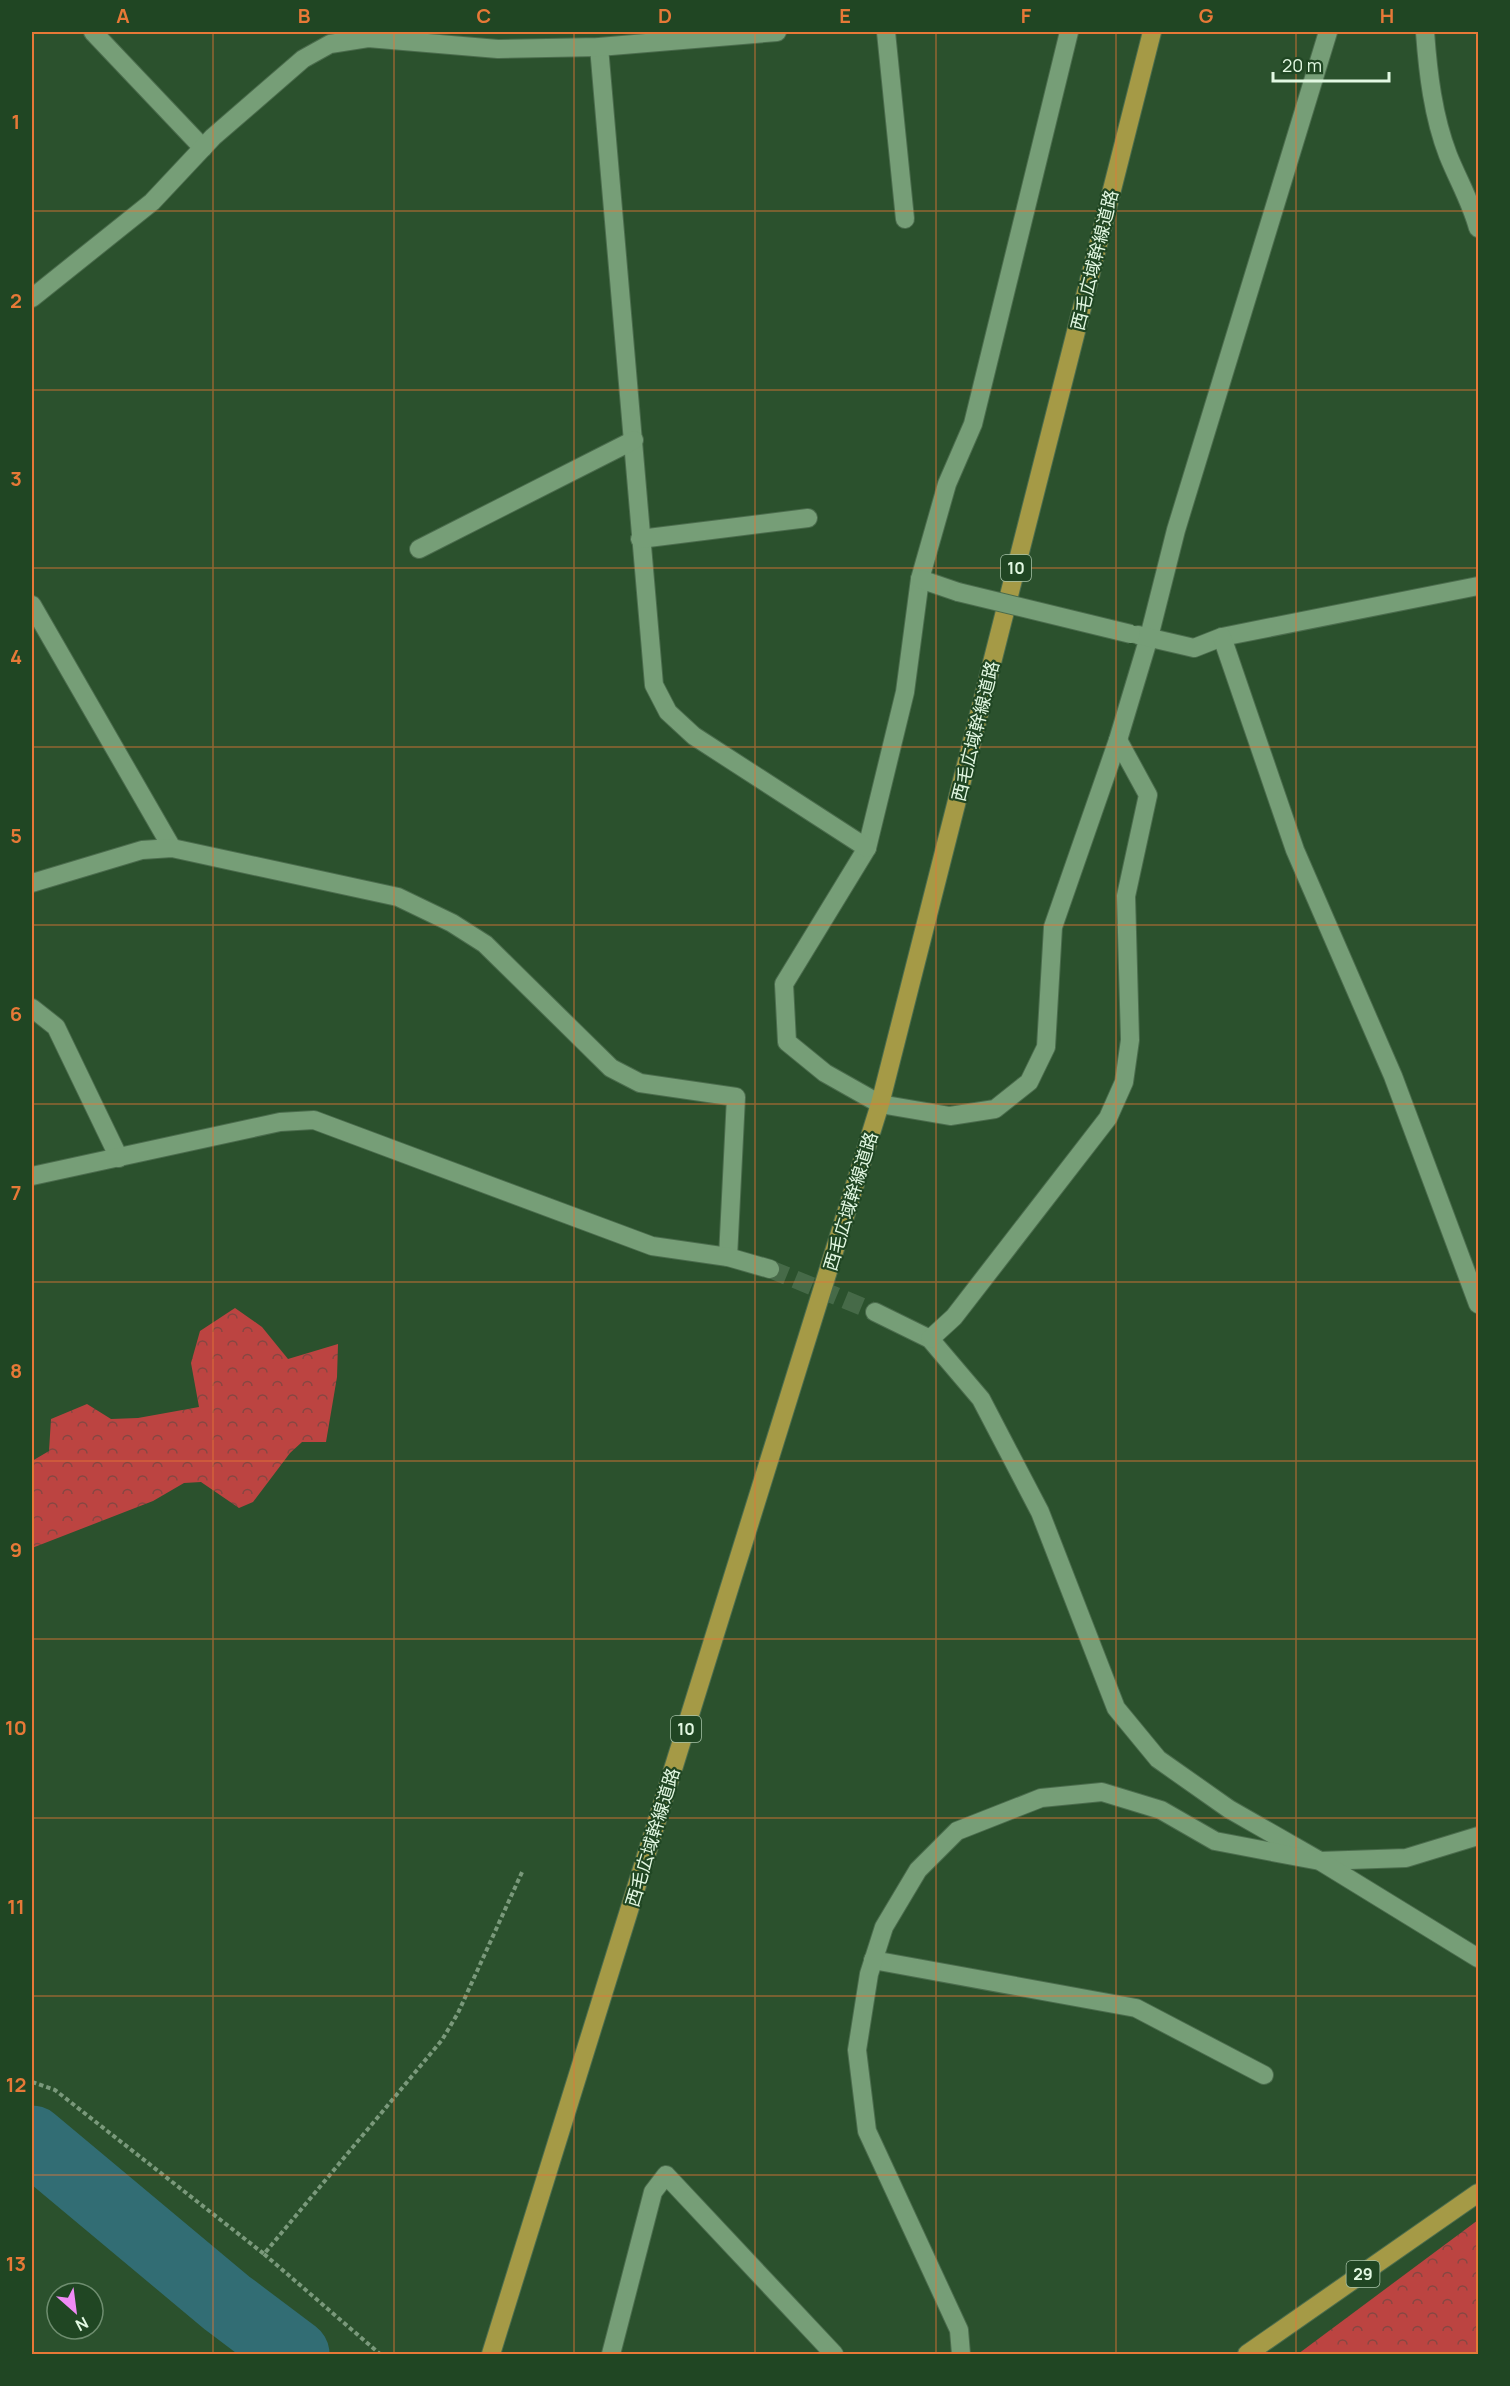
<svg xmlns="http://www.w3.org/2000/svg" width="1510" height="2386" font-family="Manrope,'Noto Sans JP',sans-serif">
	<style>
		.forest { fill: url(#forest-crowns) }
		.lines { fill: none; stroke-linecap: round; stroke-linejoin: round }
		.river { stroke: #326d74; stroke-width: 69 }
		.minor-tunnel { stroke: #466a48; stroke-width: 18; stroke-dasharray: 18 9; stroke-linecap: butt }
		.minor-casing { stroke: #4b6c4d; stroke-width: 20 }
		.major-casing { stroke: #4b6c4d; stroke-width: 20 }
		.path { stroke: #7a997b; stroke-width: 4; stroke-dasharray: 4.5 3; stroke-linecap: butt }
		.minor { stroke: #769e77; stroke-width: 18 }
		.major { stroke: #a59a46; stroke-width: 18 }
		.minor-bridge-casing { stroke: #4b6c4d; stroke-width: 20; stroke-linecap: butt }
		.minor-bridge { stroke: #769e77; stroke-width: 18 }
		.grid { fill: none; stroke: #e77937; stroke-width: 1.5; stroke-opacity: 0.55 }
		.labels { text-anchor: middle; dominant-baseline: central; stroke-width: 4.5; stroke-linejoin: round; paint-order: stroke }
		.shield { fill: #204623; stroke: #a8c3a9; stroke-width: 1.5 }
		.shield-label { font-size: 16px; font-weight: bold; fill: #e2f8e2 }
		.street-label { font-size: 18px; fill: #e2f8e2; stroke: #204623 }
		.neatline { fill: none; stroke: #e77937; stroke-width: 2 }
		.grid-label { font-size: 20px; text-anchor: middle; font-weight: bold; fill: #e77937 }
	</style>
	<defs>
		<pattern id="forest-crowns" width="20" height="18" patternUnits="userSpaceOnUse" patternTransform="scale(1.5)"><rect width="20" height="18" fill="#bc4441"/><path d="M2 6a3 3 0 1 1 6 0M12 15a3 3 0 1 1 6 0" fill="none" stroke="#864742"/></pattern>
	</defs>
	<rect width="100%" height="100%" fill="#2b512d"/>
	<g class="forest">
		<path d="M235,1308L262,1327L288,1359L338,1344L337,1377L326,1442H302L290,1453L253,1502L239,1508L201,1482L184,1483L153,1501L32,1548V1461L49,1451L51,1419L87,1404L111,1419L138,1418L199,1407L191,1363L200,1331Z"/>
		<path d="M1478,2220V2354H1298Z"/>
	</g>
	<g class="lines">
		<path class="river" d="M32,2140L227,2303L295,2354"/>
		<path class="minor-tunnel" d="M770,1269L875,1312"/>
		<defs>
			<g id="minor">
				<path d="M93,32L203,148"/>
				<path d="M886,32L905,219"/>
				<path d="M1069,32L973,424L947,484L920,579L905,692L867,848L784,984L787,1042L825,1073L880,1104L950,1116L995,1109L1029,1082L1046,1047L1053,927L1118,740L1149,637L1176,530L1328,32"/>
				<path d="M1425,32C1428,73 1433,116 1448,155C1458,180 1471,202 1478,228"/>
				<path d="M599,47L654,685L668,712L694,736L867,848"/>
				<path d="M32,298L152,202L213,137L303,59L330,44L368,38L498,49L599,47L777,32"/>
				<path d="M640,539L808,518"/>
				<path d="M419,549L634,440"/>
				<path d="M920,579L958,592"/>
				<path d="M32,605L172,848"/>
				<path d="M1138,635L1194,648L1222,637L1478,586"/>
				<path d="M1222,637L1295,850L1393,1076L1478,1304"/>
				<path d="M32,883L142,850L172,848L398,897L452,923L485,944L611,1068L640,1083L736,1097L728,1257"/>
				<path d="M32,1008L56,1027L119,1158"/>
				<path d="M32,1176L280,1122L314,1120L652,1246L728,1257L770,1269"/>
				<path d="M875,1312L930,1339L981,1399L1040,1512L1116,1708L1158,1759L1229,1809L1320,1861L1406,1858L1478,1836"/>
				<path d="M930,1339L954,1317L1108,1118L1124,1082L1130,1040L1126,896L1148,795L1118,740"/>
				<path d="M873,1960L1136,2008L1264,2075"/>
				<path d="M611,2354L653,2192L666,2175L834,2354"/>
				<path d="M961,2354L959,2330L867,2131L857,2050L869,1974L884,1927L918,1870L957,1831L1041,1798L1102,1792L1161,1810L1215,1841L1320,1861L1478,1958"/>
			</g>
			<g id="major">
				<path d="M491,2354L880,1104L1152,32"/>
				<path d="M1247,2354L1478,2193"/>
			</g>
		</defs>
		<use href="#minor" class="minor-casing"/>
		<use href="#major" class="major-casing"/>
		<g class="path">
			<path d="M32,2082L55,2090L264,2254L442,2040L458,2013L523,1870"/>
			<path d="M264,2254L380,2354"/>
		</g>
		<use href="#minor" class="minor"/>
		<use href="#major" class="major"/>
		<defs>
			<path id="minor-bridge" d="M958,592L1131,634"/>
		</defs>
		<use href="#minor-bridge" class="minor-bridge-casing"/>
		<use href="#minor-bridge" class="minor-bridge"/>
	</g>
	<path class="grid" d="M213,32V2354M394,32V2354M574,32V2354M755,32V2354M936,32V2354M1116,32V2354M1296,32V2354M32,211H1478M32,390H1478M32,568H1478M32,747H1478M32,925H1478M32,1104H1478M32,1282H1478M32,1461H1478M32,1639H1478M32,1818H1478M32,1996H1478M32,2175H1478"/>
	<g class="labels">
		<g class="shield">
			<rect x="1001" y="555" width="30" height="26" rx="4.5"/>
			<rect x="671" y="1716" width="30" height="26" rx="4.5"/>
			<rect x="1346.5" y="2261" width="33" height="26" rx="4.5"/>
		</g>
		<g class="shield-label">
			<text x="1016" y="568">10</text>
			<text x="686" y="1729">10</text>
			<text x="1363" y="2274">29</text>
		</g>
		<g class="street-label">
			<text transform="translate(1094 260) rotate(-76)">西毛広域幹線道路</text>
			<text transform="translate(975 731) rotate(-76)">西毛広域幹線道路</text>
			<text transform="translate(850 1201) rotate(-73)">西毛広域幹線道路</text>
			<text transform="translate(652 1837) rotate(-73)">西毛広域幹線道路</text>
		</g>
	</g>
	<rect width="1510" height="2386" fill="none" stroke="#204623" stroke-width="66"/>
	<g transform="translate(75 2311) rotate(152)"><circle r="28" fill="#204623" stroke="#6e8d6f" stroke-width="1.5"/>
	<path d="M0-4.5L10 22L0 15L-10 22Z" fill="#f08bf6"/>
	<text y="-9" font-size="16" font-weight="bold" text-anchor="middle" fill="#e2f8e2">N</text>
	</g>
	<path d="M1273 72v9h116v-9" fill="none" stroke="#e2f8e2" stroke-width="3"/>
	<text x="1282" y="72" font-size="18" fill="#e2f8e2" stroke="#204623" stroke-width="4.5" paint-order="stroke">20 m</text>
	<rect x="33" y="33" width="1444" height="2320" class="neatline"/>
	<g class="grid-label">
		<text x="123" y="23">A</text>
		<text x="304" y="23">B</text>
		<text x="484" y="23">C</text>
		<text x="665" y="23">D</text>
		<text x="845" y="23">E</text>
		<text x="1026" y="23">F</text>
		<text x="1206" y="23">G</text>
		<text x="1387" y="23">H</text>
		<text x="16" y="129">1</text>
		<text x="16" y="308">2</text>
		<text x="16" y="486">3</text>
		<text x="16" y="664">4</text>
		<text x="16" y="843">5</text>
		<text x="16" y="1021">6</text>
		<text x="16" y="1200">7</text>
		<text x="16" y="1378">8</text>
		<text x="16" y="1557">9</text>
		<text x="16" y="1735">10</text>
		<text x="16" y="1914">11</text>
		<text x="16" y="2092">12</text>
		<text x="16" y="2271">13</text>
	</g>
</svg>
